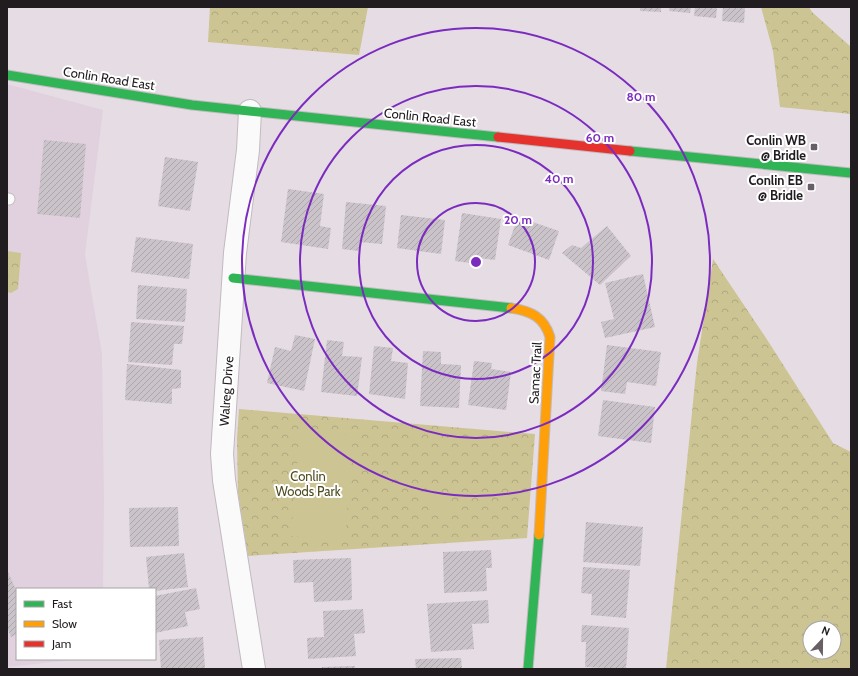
<svg xmlns="http://www.w3.org/2000/svg" width="858" height="676" font-family="Cabin,sans-serif">
	<style>
		.built { fill: #e1d1df }
		.forest { fill: url(#forest-crowns); fill-rule: evenodd }
		.pitch { fill: #cdc493 }
		.building { fill: url(#building-hatch) }
		.lines { fill: none; stroke-linecap: round; stroke-linejoin: round }
		.lane-casing { stroke: #c1babf; stroke-width: 13 }
		.street-casing { stroke: #c1babf; stroke-width: 24 }
		.fast-casing { stroke: #c1babf; stroke-width: 11 }
		.slow-casing { stroke: #c1babf; stroke-width: 11 }
		.jam-casing { stroke: #c1babf; stroke-width: 11 }
		.lane { stroke: #fbfafb; stroke-width: 11 }
		.street { stroke: #fbfafb; stroke-width: 22 }
		.fast { stroke: #30b455; stroke-width: 9 }
		.slow { stroke: #ff9f0a; stroke-width: 9 }
		.jam { stroke: #e5322d; stroke-width: 9 }
		.ring { fill: none; stroke: #7b2cbf; stroke-width: 2 }
		.poi-dot { fill: #665f65; stroke: #fff; stroke-width: 1.5 }
		.labels { text-anchor: middle; dominant-baseline: central; stroke-width: 4; stroke-linejoin: round; paint-order: stroke }
		.street-label { font-size: 13px; fill: #211c20; stroke: #fff }
		.poi-label { font-size: 13px; font-weight: bold; fill: #211c20; stroke: #fff; text-anchor: end }
		.park-label { font-size: 13px; fill: #4e4b20; stroke: #fff }
		.centre { fill: #7b2cbf; stroke: #fff; stroke-width: 2 }
		.ring-label { font-size: 12px; text-anchor: middle; font-weight: bold; fill: #7b2cbf; stroke: #fff; stroke-width: 4; stroke-linejoin: round; paint-order: stroke }
	</style>
	<defs>
		<pattern id="forest-crowns" width="20" height="18" patternUnits="userSpaceOnUse"><rect width="20" height="18" fill="#cdc493"/><path d="M2 6a3 3 0 1 1 6 0M12 15a3 3 0 1 1 6 0" fill="none" stroke="#b0a87e"/></pattern>
		<pattern id="building-hatch" width="6" height="6" patternUnits="userSpaceOnUse"><rect width="6" height="6" fill="#cac3c9"/><path d="M-1 1l2-2M0 6l6-6M5 7l2-2" fill="none" stroke="#ada7ac"/></pattern>
	</defs>
	<rect width="100%" height="100%" fill="#e6dce4"/>
	<path class="built" d="M7,84L103,110L85,255L102,354L104,500L103,589H17V659H81L7,667Z"/>
	<g class="forest">
		<path d="M210,7H368L359,55L208,42Z"/>
		<path d="M761,7H809L812,12L851,47V114L780,107L773,51Z"/>
		<path d="M7,251L21,253L18,289L11,293L7,292Z"/>
		<path d="M713,259L766,338L833,443L851,452V669H666L697,363ZM810,628H834V652H810Z"/>
		<path d="M239,409L535,434L527,538L248,556L238,493L237,439Z"/>
	</g>
	<g class="pitch">
		<path d="M300,431L353,435L345,541L291,536Z"/>
		<path d="M437,491L455,506L443,520L425,505Z"/>
	</g>
	<g class="building">
		<path d="M640,7H661V12L640,11Z"/>
		<path d="M670,7H691L690,13L669,11Z"/>
		<path d="M695,7H717L716,18L694,16Z"/>
		<path d="M723,7H745L744,23L722,21Z"/>
		<path d="M44,140L86,144L80,218L37,214Z"/>
		<path d="M165,157L198,162L190,211L158,206Z"/>
		<path d="M288,189L324,194L320,226L331,228L328,249L281,242Z"/>
		<path d="M346,202L386,206L382,244L360,242L359,251L342,249Z"/>
		<path d="M462,213L501,219L495,260L471,257L470,263L455,261Z"/>
		<path d="M401,215L445,220L441,254L397,248Z"/>
		<path d="M518,217L559,231L549,260L508,245Z"/>
		<path d="M607,226L631,256L600,285L562,253L572,245L581,248Z"/>
		<path d="M136,237L193,244L189,279L131,272Z"/>
		<path d="M643,274L655,327L605,338L601,322L614,319L605,283Z"/>
		<path d="M138,285L187,289L185,322L136,319Z"/>
		<path d="M131,322L184,326L182,344H174L172,365L128,362Z"/>
		<path d="M295,335L315,339L304,391L267,383L275,347L291,351Z"/>
		<path d="M327,340L344,342L342,356L362,357L357,396L321,392Z"/>
		<path d="M607,345L661,352L656,386L627,382L625,394L601,391Z"/>
		<path d="M374,346L393,348L391,361L408,363L405,399L369,394Z"/>
		<path d="M423,351L441,352V364L461,365L459,408L420,406Z"/>
		<path d="M474,361L492,363L491,369L511,372L506,410L468,405Z"/>
		<path d="M127,364L181,370V388L172,389V404L125,400Z"/>
		<path d="M603,400L655,407L651,443L598,436Z"/>
		<path d="M178,507L179,546L130,547L129,508Z"/>
		<path d="M586,522L643,527L640,566L583,562Z"/>
		<path d="M491,550L492,568H486L487,591L444,593L443,552Z"/>
		<path d="M184,553L188,587L155,591V589H149L146,557Z"/>
		<path d="M351,558L352,600L314,602L313,582L294,583L293,560Z"/>
		<path d="M583,567L630,570L626,618L591,615L592,594L581,593Z"/>
		<path d="M7,570L17,592V634L11,637L7,627Z"/>
		<path d="M196,588L200,609L185,612L188,626L155,633V596Z"/>
		<path d="M488,600L489,623L472,624L474,649L431,652L427,604Z"/>
		<path d="M363,609L365,633L354,634L356,656L308,659L307,638L324,637L323,611Z"/>
		<path d="M582,625L629,628L626,669L585,667L586,642H581Z"/>
		<path d="M203,637L205,669H161L159,640Z"/>
		<path d="M461,658L462,669H416L415,659Z"/>
		<path d="M355,666V669H322V667Z"/>
	</g>
	<g class="lines">
		<defs>
			<path id="lane" d="M7,199H9"/>
			<path id="street" d="M250,111L248,150L235,253L222,454L224,480L254,669"/>
			<g id="fast">
				<path d="M7,75L192,105L498,137"/>
				<path d="M630,151L851,173"/>
				<path d="M233,278L511,308"/>
				<path d="M528,669L539,535"/>
			</g>
			<path id="slow" d="M511,308C531,311 544,317 550,337L539,535"/>
			<path id="jam" d="M498,137L630,151"/>
		</defs>
		<use href="#lane" class="lane-casing"/>
		<use href="#street" class="street-casing"/>
		<use href="#fast" class="fast-casing"/>
		<use href="#slow" class="slow-casing"/>
		<use href="#jam" class="jam-casing"/>
		<use href="#lane" class="lane"/>
		<use href="#street" class="street"/>
		<use href="#fast" class="fast"/>
		<use href="#slow" class="slow"/>
		<use href="#jam" class="jam"/>
	</g>
	<g class="ring">
		<circle cx="476" cy="262" r="59"/>
		<circle cx="476" cy="262" r="117"/>
		<circle cx="476" cy="262" r="176"/>
		<circle cx="476" cy="262" r="234"/>
	</g>
	<g class="poi-dot">
		<rect x="810" y="143" width="8" height="8" rx="2"/>
		<rect x="807" y="183" width="8" height="8" rx="2"/>
	</g>
	<g class="labels">
		<g class="street-label">
			<text transform="translate(109 78) rotate(9)">Conlin Road East</text>
			<text transform="translate(430 117) rotate(6)">Conlin Road East</text>
			<text transform="translate(535 373) rotate(-87)">Samac Trail</text>
			<text transform="translate(226 391) rotate(-86)">Walreg Drive</text>
		</g>
		<g class="poi-label">
			<text x="806" y="140">Conlin WB<tspan x="806" dy="15">@ Bridle</tspan></text>
			<text x="803" y="180">Conlin EB<tspan x="803" dy="15">@ Bridle</tspan></text>
		</g>
		<g class="park-label">
			<text x="308" y="476">Conlin<tspan x="308" dy="15">Woods Park</tspan></text>
		</g>
	</g>
	<circle cx="476" cy="262" r="6" class="centre"/>
	<g class="ring-label">
		<text x="641" y="101">80 m</text>
		<text x="600" y="142">60 m</text>
		<text x="559" y="183">40 m</text>
		<text x="518" y="224">20 m</text>
	</g>
	<rect width="858" height="676" fill="none" stroke="#211c20" stroke-width="16"/>
	<rect x="16" y="588" width="140" height="72" fill="#ffffff" stroke="#a6a4a6"/>
	<rect x="24" y="601" width="20" height="6" fill="#30b455" stroke="#a6a4a6"/>
	<text x="52" y="608" font-size="12" fill="#211c20">Fast</text>
	<rect x="24" y="621" width="20" height="6" fill="#ff9f0a" stroke="#a6a4a6"/>
	<text x="52" y="628" font-size="12" fill="#211c20">Slow</text>
	<rect x="24" y="641" width="20" height="6" fill="#e5322d" stroke="#a6a4a6"/>
	<text x="52" y="648" font-size="12" fill="#211c20">Jam</text>
	<g transform="translate(822 640) rotate(22)"><circle r="19" fill="#ffffff" stroke="#a6a4a6"/>
	<path d="M0-3L7 15L0 10L-7 15Z" fill="#665f65"/>
	<text y="-6" font-size="11" font-weight="bold" text-anchor="middle" fill="#211c20">N</text>
	</g>
</svg>
